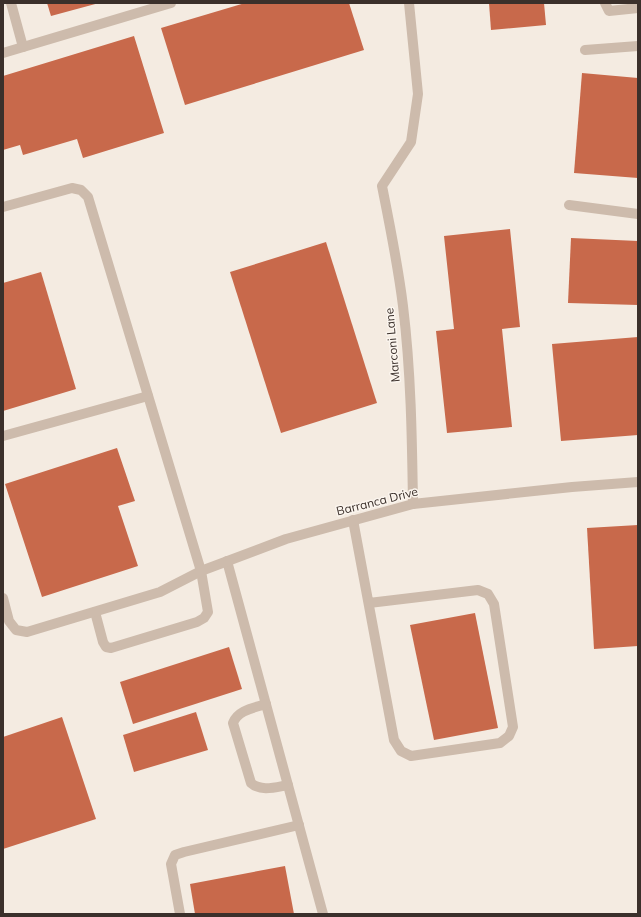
<svg xmlns="http://www.w3.org/2000/svg" width="641" height="917" font-family="Mulish,sans-serif">
	<style>
		.building { fill: #c8694b }
		.lines { fill: none; stroke-linecap: round; stroke-linejoin: round }
		.minor { stroke: #cdbbac; stroke-width: 10 }
		.labels { text-anchor: middle; dominant-baseline: central; stroke-width: 3; stroke-linejoin: round; paint-order: stroke }
		.street-label { font-size: 12px; fill: #3b302b; stroke: #fbf5ee }
	</style>
	<rect width="100%" height="100%" fill="#f4ebe1"/>
	<g class="building">
		<path d="M47,3H99L51,16Z"/>
		<path d="M245,3H349L364,50L185,105L161,28Z"/>
		<path d="M489,3H544L546,25L491,30Z"/>
		<path d="M134,36L164,133L83,158L77,139L23,155L20,145L3,150V76Z"/>
		<path d="M582,73L638,78V178L574,173Z"/>
		<path d="M510,229L520,327L502,329L512,427L447,433L436,331L454,329L444,236Z"/>
		<path d="M571,238L638,241V305L568,303Z"/>
		<path d="M326,242L377,403L281,433L230,272Z"/>
		<path d="M41,272L76,389L3,411V283Z"/>
		<path d="M638,337V435L561,441L552,344Z"/>
		<path d="M117,448L135,501L118,506L138,566L42,597L5,484Z"/>
		<path d="M638,525V646L594,649L587,528Z"/>
		<path d="M475,613L498,728L434,740L410,625Z"/>
		<path d="M229,647L242,689L133,724L120,682Z"/>
		<path d="M196,712L208,750L134,772L123,735Z"/>
		<path d="M62,717L96,819L3,849V737Z"/>
		<path d="M285,866L294,914H195L190,884Z"/>
	</g>
	<g class="lines">
		<g class="minor">
			<path d="M11,3L23,47"/>
			<path d="M409,3L418,94L411,142L382,186C390,226 398,265 403,306C411,371 412,438 413,504"/>
			<path d="M605,3L609,11L638,8"/>
			<path d="M585,50L638,46"/>
			<path d="M3,53L171,3"/>
			<path d="M569,205L638,214"/>
			<path d="M3,207L72,188L81,190L88,197L201,571L208,612L204,618L197,622L111,648L106,647L103,642L95,612"/>
			<path d="M3,436L148,396"/>
			<path d="M353,520L394,740L401,751L411,756L500,743L509,736L513,727L494,604L488,594L478,590L369,603"/>
			<path d="M227,561L323,914"/>
			<path d="M3,598L9,621L16,630L27,632L160,592L201,571L286,539L413,504L572,487L638,482"/>
			<path d="M266,704C254,708 238,710 233,723L251,783C261,792 276,787 288,785"/>
			<path d="M180,914L171,864L175,855L184,852L299,825"/>
		</g>
	</g>
	<g class="labels">
		<g class="street-label">
			<text transform="translate(392 345) rotate(-95)">Marconi Lane</text>
			<text transform="translate(377 501) rotate(-14)">Barranca Drive</text>
		</g>
	</g>
	<rect width="641" height="917" fill="none" stroke="#3b302b" stroke-width="8"/>
</svg>
